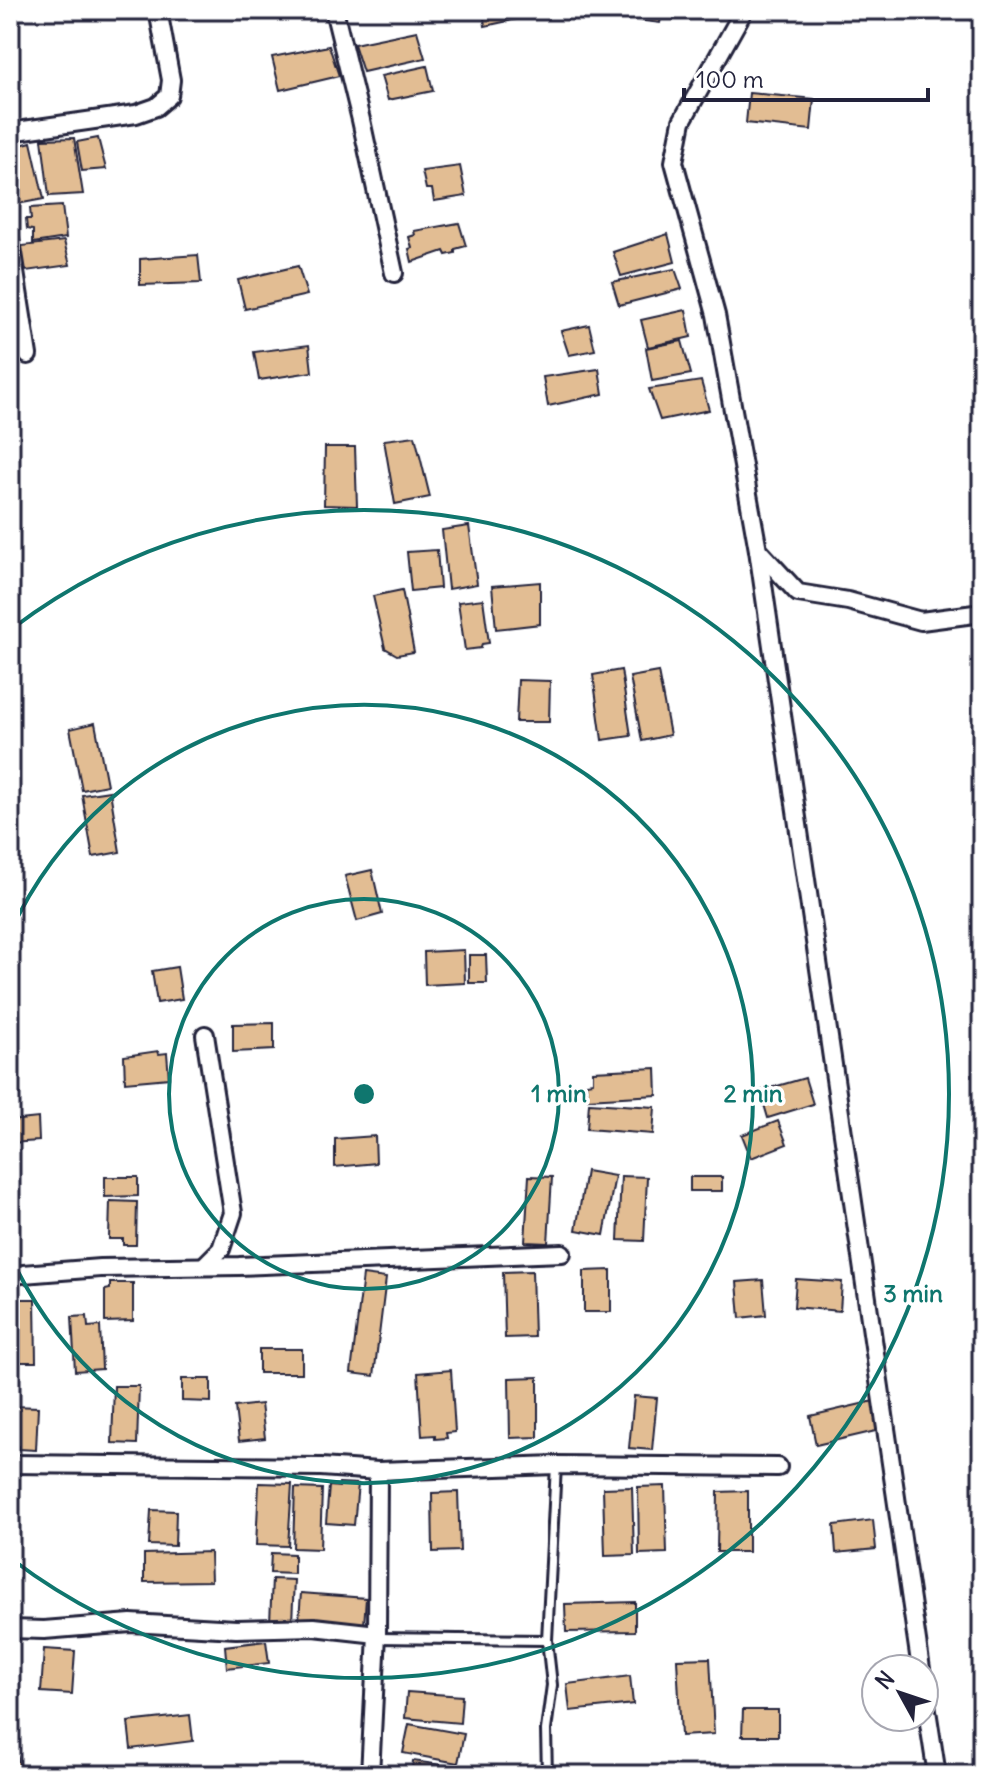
<svg xmlns="http://www.w3.org/2000/svg" width="992" height="1785" font-family="Delius,sans-serif">
	<style>
		.building { fill: #e2bd93; stroke: #22223b; stroke-width: 2 }
		.lines { fill: none; stroke-linecap: round; stroke-linejoin: round }
		.lane-casing { stroke: #22223b; stroke-width: 14 }
		.street-casing { stroke: #22223b; stroke-width: 22 }
		.lane { stroke: #fff; stroke-width: 8 }
		.street { stroke: #fff; stroke-width: 16 }
		.ring { fill: none; stroke: #0f766e; stroke-width: 4 }
		.centre { fill: #0f766e; stroke: #fff; stroke-width: 4 }
		.ring-label { font-size: 24px; text-anchor: middle; font-weight: bold; fill: #0f766e; stroke: #fff; stroke-width: 7; stroke-linejoin: round; paint-order: stroke }
	</style>
	<rect width="100%" height="100%" fill="#fff"/>
	<filter id="ink" filterUnits="userSpaceOnUse"><feTurbulence type="fractalNoise" baseFrequency=".0125" numOctaves="2"/><feDisplacementMap in="SourceGraphic" scale="16" xChannelSelector="R" yChannelSelector="G"/><feConvolveMatrix kernelMatrix="1 2 1 2 8 2 1 2 1" color-interpolation-filters="sRGB"/></filter>
	<g filter="url(#ink)">
		<g class="building">
			<path d="M263,10H309L265,18Z"/>
			<path d="M483,10H544L545,13L485,26Z"/>
			<path d="M638,10H663L660,23L636,20Z"/>
			<path d="M417,31L425,58L363,72L354,44Z"/>
			<path d="M329,46L339,76L280,90L272,57Z"/>
			<path d="M427,66L433,91L388,100L381,76Z"/>
			<path d="M749,93L814,99L811,130L746,123Z"/>
			<path d="M74,138L83,194L49,196L42,139Z"/>
			<path d="M98,138L106,169L82,171L77,142Z"/>
			<path d="M31,142L44,199L12,205L10,148Z"/>
			<path d="M460,166L466,196L434,201L432,189H426L422,171Z"/>
			<path d="M62,206L66,238L33,243V230L27,229L26,219H31L30,208Z"/>
			<path d="M459,223L466,246L455,249V253L446,255L444,251L412,262L409,249L412,248L409,237L415,235L414,231Z"/>
			<path d="M668,234L675,262L621,276L613,252Z"/>
			<path d="M64,241L70,265L26,271L22,246Z"/>
			<path d="M198,255L201,283L140,285V259Z"/>
			<path d="M298,266L307,295L245,309L238,280Z"/>
			<path d="M675,269L682,289L619,305L612,282Z"/>
			<path d="M686,310L691,337L648,347L641,320Z"/>
			<path d="M589,325L595,350L569,355L561,331Z"/>
			<path d="M682,341L691,374L652,381L646,348Z"/>
			<path d="M309,345L312,372L259,380L254,352Z"/>
			<path d="M599,369L603,394L548,406L543,377Z"/>
			<path d="M701,381L709,410L660,420L649,389Z"/>
			<path d="M415,436L430,497L395,504L384,440Z"/>
			<path d="M325,447H355L357,506L324,505Z"/>
			<path d="M469,526L477,584L448,589L442,530Z"/>
			<path d="M437,550L440,588L411,591L407,552Z"/>
			<path d="M540,582V624L496,629L492,586Z"/>
			<path d="M402,590L414,652L397,655L385,648L373,596Z"/>
			<path d="M483,599L489,643L482,644L481,648L465,650L458,602Z"/>
			<path d="M621,670L631,736L602,740L593,675Z"/>
			<path d="M658,672L670,735L642,741L630,677Z"/>
			<path d="M518,680L550,681L549,722H516Z"/>
			<path d="M95,723L107,785L82,790L70,729Z"/>
			<path d="M110,791L120,852L93,857L82,795Z"/>
			<path d="M372,870L382,914L357,921L345,876Z"/>
			<path d="M464,950L465,983L425,985L424,952Z"/>
			<path d="M469,955H486L487,983H469Z"/>
			<path d="M177,967L182,999L157,1003L152,971Z"/>
			<path d="M274,1023V1050L233,1052V1024Z"/>
			<path d="M158,1051L159,1054L167,1053L169,1078L125,1082L124,1056Z"/>
			<path d="M656,1068L657,1095L587,1099L586,1083L593,1082V1071Z"/>
			<path d="M805,1078L813,1104L768,1118L760,1091Z"/>
			<path d="M589,1103L655,1107L653,1134L587,1129Z"/>
			<path d="M38,1118L39,1141L10,1143V1121Z"/>
			<path d="M778,1121L787,1144L751,1158L742,1135Z"/>
			<path d="M375,1136L376,1163L335,1167V1139Z"/>
			<path d="M586,1171L615,1176L604,1235L576,1230Z"/>
			<path d="M529,1176L552,1177L548,1243L525,1242Z"/>
			<path d="M621,1176L647,1177L644,1241L618,1240Z"/>
			<path d="M105,1177H138V1196L105,1197Z"/>
			<rect x="690" y="1177" width="32" height="14"/>
			<path d="M110,1201L137,1202L136,1245H123V1239H109Z"/>
			<path d="M611,1270V1312H584V1271Z"/>
			<path d="M532,1271L534,1337L505,1338L503,1272Z"/>
			<path d="M363,1275L386,1278L374,1376L351,1373Z"/>
			<path d="M796,1279L842,1282L840,1311L794,1307Z"/>
			<path d="M763,1280L766,1315L740,1318L737,1282Z"/>
			<path d="M110,1283H133V1321L105,1322V1290L110,1289Z"/>
			<path d="M10,1299H35L36,1362H10Z"/>
			<path d="M87,1316L88,1327L100,1326L102,1369L75,1371L72,1317Z"/>
			<rect x="259" y="1349" width="43" height="24"/>
			<path d="M451,1370L455,1432L446,1433L447,1438L435,1439V1435L422,1436L418,1373Z"/>
			<path d="M538,1377V1437L510,1438L509,1378Z"/>
			<path d="M182,1379H211V1402L182,1401Z"/>
			<path d="M114,1386H139L137,1444L112,1443Z"/>
			<path d="M634,1396L657,1398L652,1450L629,1448Z"/>
			<path d="M874,1401L880,1430L816,1445L810,1416Z"/>
			<path d="M261,1404L265,1438L239,1441L235,1407Z"/>
			<path d="M13,1406L38,1407L36,1450L19,1449V1446H12Z"/>
			<path d="M259,1483L292,1484L288,1546L256,1545Z"/>
			<path d="M339,1483L358,1484L354,1525L326,1523L329,1486L339,1487Z"/>
			<path d="M665,1486L667,1553L639,1554L638,1487Z"/>
			<path d="M632,1487L634,1555L605,1556L603,1488Z"/>
			<path d="M295,1488L322,1489L320,1549L293,1548Z"/>
			<path d="M748,1491V1552H717L718,1492Z"/>
			<path d="M458,1492L460,1551L433,1552L432,1493Z"/>
			<path d="M151,1510L176,1511L175,1546L149,1545Z"/>
			<path d="M873,1520L876,1549L836,1553L834,1525Z"/>
			<path d="M210,1552L211,1581L144,1582V1554Z"/>
			<path d="M271,1553L294,1554V1574L270,1573Z"/>
			<path d="M272,1579L294,1580L292,1622H270Z"/>
			<path d="M301,1593L366,1598L364,1625L299,1620Z"/>
			<path d="M635,1602V1631L566,1632L565,1604Z"/>
			<path d="M266,1641L269,1663L227,1668L225,1646Z"/>
			<path d="M44,1649L75,1651L72,1694L41,1692Z"/>
			<path d="M710,1658L714,1734L681,1736L677,1659Z"/>
			<path d="M630,1676L633,1704L570,1711L567,1684Z"/>
			<path d="M407,1692L462,1696L460,1723L405,1718Z"/>
			<path d="M743,1710H778V1736H742Z"/>
			<path d="M190,1715L193,1741L131,1749L128,1722Z"/>
			<path d="M409,1724L464,1734L458,1763L403,1753Z"/>
			<path d="M16,1751L22,1775H10V1753Z"/>
			<path d="M413,1761L456,1767L455,1775H411Z"/>
		</g>
		<g class="lines">
			<defs>
				<g id="lane">
					<path d="M377,1638L547,1640"/>
					<path d="M547,1775L546,1730L552,1685L547,1640L556,1465"/>
				</g>
				<g id="street">
					<path d="M334,10L361,120L394,273"/>
					<path d="M744,10L682,121L674,162L716,315L758,550L798,593L848,601L921,621L982,613"/>
					<path d="M10,132L136,114L156,107L169,96L171,80L158,10"/>
					<path d="M10,240L28,355"/>
					<path d="M758,550L921,1669"/>
					<path d="M204,1266L221,1249L233,1213L205,1035"/>
					<path d="M10,1275L100,1268L239,1266L562,1253"/>
					<path d="M10,1464L321,1467L378,1471L556,1465L778,1467"/>
					<path d="M10,1629L44,1630L131,1623L236,1629L314,1627L377,1634L378,1471"/>
					<path d="M924,1691L937,1775"/>
					<path d="M370,1775L377,1634"/>
				</g>
			</defs>
			<use href="#lane" class="lane-casing"/>
			<use href="#street" class="street-casing"/>
			<use href="#lane" class="lane"/>
			<use href="#street" class="street"/>
		</g>
	</g>
	<g class="ring">
		<circle cx="364" cy="1094" r="195"/>
		<path d="M10 933A389 389 0 1 1 10 1255"/>
		<path d="M13 628A584 584 0 1 1 13 1560"/>
	</g>
	<circle cx="364" cy="1094" r="12" class="centre"/>
	<g class="ring-label">
		<text x="559" y="1102">1 min</text>
		<text x="753" y="1102">2 min</text>
		<text x="913" y="1302">3 min</text>
	</g>
	<rect width="992" height="1785" fill="none" stroke="#fff" stroke-width="40"/>
	<rect x="20" y="20" width="952" height="1745" fill="none" stroke="#22223b" stroke-width="3" filter="url(#ink)"/>
	<g transform="translate(900 1693) rotate(310)"><circle r="38" fill="#ffffff" stroke="#a7a7b1" stroke-width="2"/>
	<path d="M0-6L14 30L0 20L-14 30Z" fill="#22223b"/>
	<text y="-12" font-size="22" font-weight="bold" text-anchor="middle" fill="#22223b">N</text>
	</g>
	<path d="M684 88v12h244v-12" fill="none" stroke="#22223b" stroke-width="4"/>
	<text x="696" y="88" font-size="24" fill="#22223b" stroke="#ffffff" stroke-width="6" paint-order="stroke">100 m</text>
</svg>
